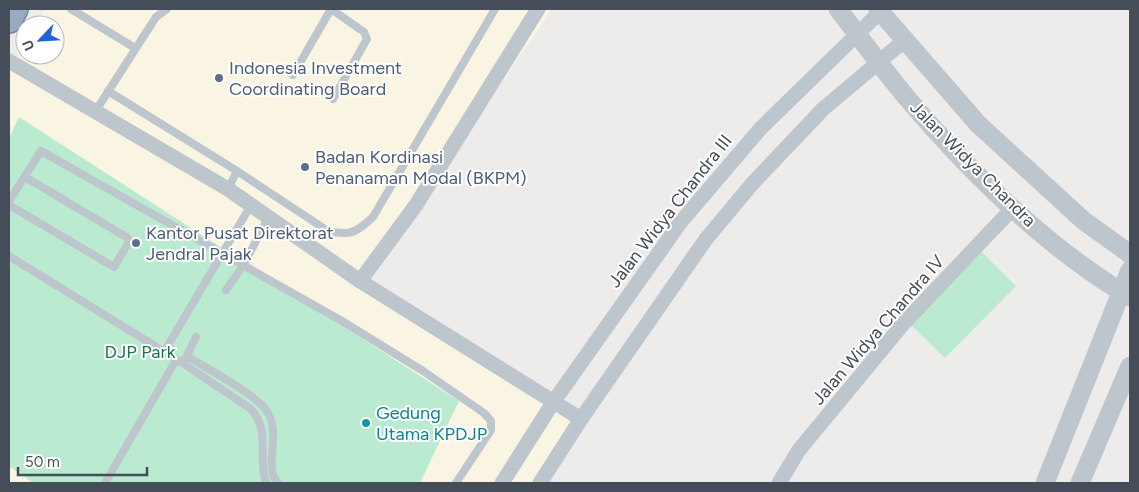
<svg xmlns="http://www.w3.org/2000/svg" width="1139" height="492" font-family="Figtree,sans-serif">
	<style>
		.commercial { fill: #faf5e3 }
		.green { fill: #baebd0 }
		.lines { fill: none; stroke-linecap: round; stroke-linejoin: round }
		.trunk-casing { stroke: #7086a4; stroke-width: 28 }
		.service { stroke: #bdc5cd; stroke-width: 8 }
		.minor { stroke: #bdc5cd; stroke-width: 15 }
		.tertiary { stroke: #bdc5cd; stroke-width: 19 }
		.trunk { stroke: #98aac2; stroke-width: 25 }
		.service-dot { fill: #5c6f8a; stroke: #fff; stroke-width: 2 }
		.culture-dot { fill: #0f9aa8; stroke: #fff; stroke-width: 2 }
		.labels { text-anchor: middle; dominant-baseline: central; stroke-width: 4; stroke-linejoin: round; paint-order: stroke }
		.service-label { font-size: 18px; fill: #4e5e75; stroke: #fff; text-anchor: start }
		.street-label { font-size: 18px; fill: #454e58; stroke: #fff }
		.park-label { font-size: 18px; fill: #1a744d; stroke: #fff }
		.culture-label { font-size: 18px; fill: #0d838f; stroke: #fff; text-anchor: start }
	</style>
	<rect width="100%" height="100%" fill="#eeebeb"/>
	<path class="commercial" d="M45,9H552L366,280L578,408L533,483H9V71L25,43V55H55V25H35Z"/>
	<g class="green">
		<path d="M19,117L459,401L420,483H33L9,466V138Z"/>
		<path d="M980,250L1016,286L945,358L909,323Z"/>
	</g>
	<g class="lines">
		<defs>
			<path id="trunk" d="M9,20L15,9"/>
		</defs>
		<use href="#trunk" class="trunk-casing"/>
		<g class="service">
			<path d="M71,9L135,48"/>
			<path d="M331,9L364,32L367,39L333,99"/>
			<path d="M293,75L331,9"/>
			<path d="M108,91L237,171L328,231C350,236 356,233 373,217L495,9"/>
			<path d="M95,112L156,17L167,9"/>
			<path d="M228,189L237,171"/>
			<path d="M9,201L41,151L342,321L423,371L484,413L491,421V430L456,483"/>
			<path d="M9,205L114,267L129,242L128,238L25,177"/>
			<path d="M9,256L184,364L251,409C271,431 257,457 266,483"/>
			<path d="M226,290L243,266L268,218"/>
			<path d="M164,352L251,205"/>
			<path d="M187,356C207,369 258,395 268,413C281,434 263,468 278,483"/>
			<path d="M185,360L196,337"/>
			<path d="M105,483L176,360"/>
		</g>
		<g class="minor">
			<path d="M9,61L228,189L360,281L581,419"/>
			<path d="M360,281L416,205L538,9"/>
			<path d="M502,483L554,401L680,223L760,129L880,12"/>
			<path d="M540,483L581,419L706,239L752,184L823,109L905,40"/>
			<path d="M779,483L799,450L903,324L1013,208"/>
		</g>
		<g class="tertiary">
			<path d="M838,9C861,39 883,69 907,98C969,171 1047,248 1130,297"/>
			<path d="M878,9L978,124L1084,221L1130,254"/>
			<path d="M1045,483L1130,270"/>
			<path d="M1080,483L1130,366"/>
		</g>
		<use href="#trunk" class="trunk"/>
	</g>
	<g class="service-dot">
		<circle cx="219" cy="78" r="5"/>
		<circle cx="305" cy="167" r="5"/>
		<circle cx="136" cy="243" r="5"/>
	</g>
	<circle class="culture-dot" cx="366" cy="423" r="5"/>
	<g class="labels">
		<g class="service-label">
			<text x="229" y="68">Indonesia Investment<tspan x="229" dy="21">Coordinating Board</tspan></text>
			<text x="315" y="157">Badan Kordinasi<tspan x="315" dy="21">Penanaman Modal (BKPM)</tspan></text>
			<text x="146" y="233">Kantor Pusat Direktorat<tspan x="146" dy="21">Jendral Pajak</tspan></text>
		</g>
		<g class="street-label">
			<text transform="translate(973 164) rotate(45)">Jalan Widya Chandra</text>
			<text transform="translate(670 211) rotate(-52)">Jalan Widya Chandra III</text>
			<text transform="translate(878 330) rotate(-49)">Jalan Widya Chandra IV</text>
		</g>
		<g class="park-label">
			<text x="140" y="352">DJP Park</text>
		</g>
		<g class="culture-label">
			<text x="376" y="413">Gedung<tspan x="376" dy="21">Utama KPDJP</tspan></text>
		</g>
	</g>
	<rect width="1139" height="492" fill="none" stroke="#454e58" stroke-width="20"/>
	<g transform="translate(40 40) rotate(245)"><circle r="24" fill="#ffffff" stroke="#b5b8bc"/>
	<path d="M0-4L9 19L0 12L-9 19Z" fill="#2163d3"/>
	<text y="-8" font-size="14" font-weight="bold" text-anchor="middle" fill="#454e58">U</text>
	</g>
	<path d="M18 467v8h129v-8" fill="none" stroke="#454e58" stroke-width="2.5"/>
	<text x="25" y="467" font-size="15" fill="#454e58" stroke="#ffffff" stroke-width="4" paint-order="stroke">50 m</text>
</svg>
